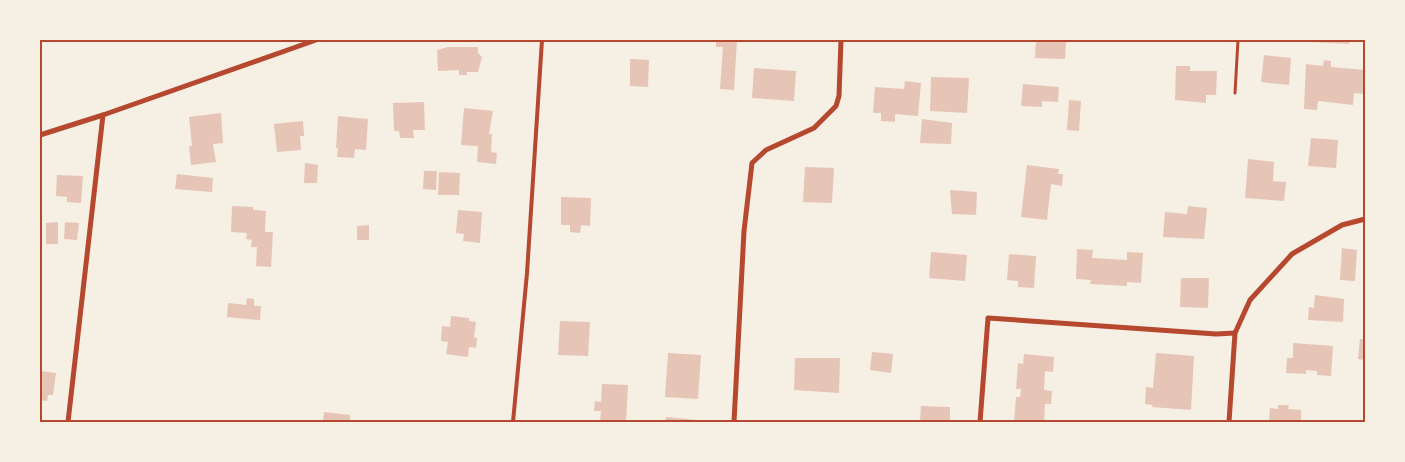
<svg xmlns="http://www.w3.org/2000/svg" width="1405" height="462" font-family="Literata,serif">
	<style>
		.building { fill: #e6c5b7 }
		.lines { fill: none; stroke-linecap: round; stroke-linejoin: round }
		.path { stroke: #b5482f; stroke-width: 3 }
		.service { stroke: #b5482f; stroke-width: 4 }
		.minor { stroke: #b5482f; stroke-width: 5 }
		.neatline { fill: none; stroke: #b5482f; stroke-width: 2 }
	</style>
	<rect width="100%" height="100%" fill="#f6efe4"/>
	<g class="building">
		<path d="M716,40H737L734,90L720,89L723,47H716Z"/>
		<path d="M1036,40H1066L1065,59L1035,58Z"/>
		<path d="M1309,40H1349V44L1309,42Z"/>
		<path d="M448,47H478V53L482,57L478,72H467V75H459V70L438,71L437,50Z"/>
		<path d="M1264,55L1291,58L1289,85L1261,82Z"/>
		<path d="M630,59L649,60L648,87L630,86Z"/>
		<path d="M1324,60L1331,61V67L1365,70V94L1354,93L1353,105L1318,101L1317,110L1304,109L1306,64L1323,66Z"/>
		<path d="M1176,66H1190V71H1217L1216,95H1206V103L1175,100Z"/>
		<path d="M754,68L796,71L794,101L752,98Z"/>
		<path d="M931,77L969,78L967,113L930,111Z"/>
		<path d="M905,81L921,83L918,116L895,114V122L881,121V113H873L875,87L904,89Z"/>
		<path d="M1023,84L1059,87L1058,102L1042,101V107L1021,106Z"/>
		<path d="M1069,100L1081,101L1079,131L1067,130Z"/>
		<path d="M424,102L425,130H413L414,138H400L399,131H394L393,103Z"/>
		<path d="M464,108L493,111L489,134H492L491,152L497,153L496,164L477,162L478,146L461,145Z"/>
		<path d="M221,113L223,143L213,144L216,162L191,165L189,146H192L189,117Z"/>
		<path d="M338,116L368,119L366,150L355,149L354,158L337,157L338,148H336Z"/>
		<path d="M922,119L952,123L951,144L920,143Z"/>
		<path d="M303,121L304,136H300L301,150L277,152L274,124Z"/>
		<path d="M1311,138L1338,140L1336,168L1308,166Z"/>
		<path d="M1248,159L1274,162L1273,181L1286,182L1284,201L1245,198Z"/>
		<path d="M305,163L318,165L317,183H304Z"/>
		<path d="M1027,165L1059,169L1058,174H1063L1062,186L1051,184L1047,220L1021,217Z"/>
		<path d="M805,167L834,168L832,203L803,202Z"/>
		<path d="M424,171H437L436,190L423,189Z"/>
		<path d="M439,172L460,173L459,195H438Z"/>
		<path d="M177,174L213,178L212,192L175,189Z"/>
		<path d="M57,175L83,176L81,203L67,202V197L56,196Z"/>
		<path d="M950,190L977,192L976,215L952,214Z"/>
		<path d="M561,197L591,198L590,226L581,225L580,233L570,232V225H561Z"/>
		<path d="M232,206L253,207V210L266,211L265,232H273L271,267L256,266L257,247H251L252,240L246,239L247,233L231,232Z"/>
		<path d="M1188,206L1207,208L1204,239L1163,237L1165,212L1187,214Z"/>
		<path d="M458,210L482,212L480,243L463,241L464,234L456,233Z"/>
		<path d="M58,222V244H46V223Z"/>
		<path d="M65,222L79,223L77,240L64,239Z"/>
		<path d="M369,225V240H357V226Z"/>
		<path d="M1342,248L1357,250L1355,281L1340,280Z"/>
		<path d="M1077,249L1093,250L1092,258L1127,260V252L1143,253L1141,283L1127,282V286L1109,285L1090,284L1091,280L1076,279Z"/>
		<path d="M931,252L967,255L965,281L929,278Z"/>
		<path d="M1009,254L1036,256L1034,288L1018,287V281L1007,280Z"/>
		<path d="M1181,278H1209L1208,308L1180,307Z"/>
		<path d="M1315,295L1344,299L1343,322L1308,320L1309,307L1314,308Z"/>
		<path d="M247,298L254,299V306H261L260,320L227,317L228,303L246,305Z"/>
		<path d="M451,316L469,318V321L476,322L474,337L477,338L476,348L469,347L468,357L446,354L448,342L441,341L442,326L450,327Z"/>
		<path d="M560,321L590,322L588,356L558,355Z"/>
		<path d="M1360,339H1365V360L1358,359Z"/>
		<path d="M1293,343L1333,346L1331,376L1317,375V371L1306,370V374L1286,373L1287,358H1293Z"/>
		<path d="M872,352L893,354L891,373L870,370Z"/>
		<path d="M668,353L701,355L698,399L665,397Z"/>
		<path d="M1156,353L1194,356L1191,410L1152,407L1153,405L1145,404L1146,387L1153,388Z"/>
		<path d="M1024,354L1054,357L1053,372L1045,371L1044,390L1052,391L1051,404H1045L1044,422H1014L1016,397H1020L1021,389H1016L1018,363L1023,364Z"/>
		<path d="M795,358H840L839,393L794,390Z"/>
		<path d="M40,371L56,373L53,395H48L47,401L40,400Z"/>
		<path d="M602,384L628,385L626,422H600L601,411H594L595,401L601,402Z"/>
		<path d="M1278,405H1289L1288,409L1301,410V422H1269L1270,408L1278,409Z"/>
		<path d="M921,406L950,407V422H920Z"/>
		<path d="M324,412L350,415V422H323Z"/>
		<path d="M666,417L698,420V422H665Z"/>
	</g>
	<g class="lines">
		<path class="path" d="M1235,93L1238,40"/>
		<path class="service" d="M513,422L527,273L542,40"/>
		<g class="minor">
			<path d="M40,135L103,115L316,40"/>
			<path d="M68,422L103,115"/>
			<path d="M734,422L744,231L752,163L766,150L814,128L836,106L839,96L841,40"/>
			<path d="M980,422L988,318L1216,334L1235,333"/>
			<path d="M1229,422L1235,333L1250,300L1292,254L1342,225L1365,219"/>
		</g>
	</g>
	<rect width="1405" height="462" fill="none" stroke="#f6efe4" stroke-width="82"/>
	<rect x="41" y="41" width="1323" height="380" class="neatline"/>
</svg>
